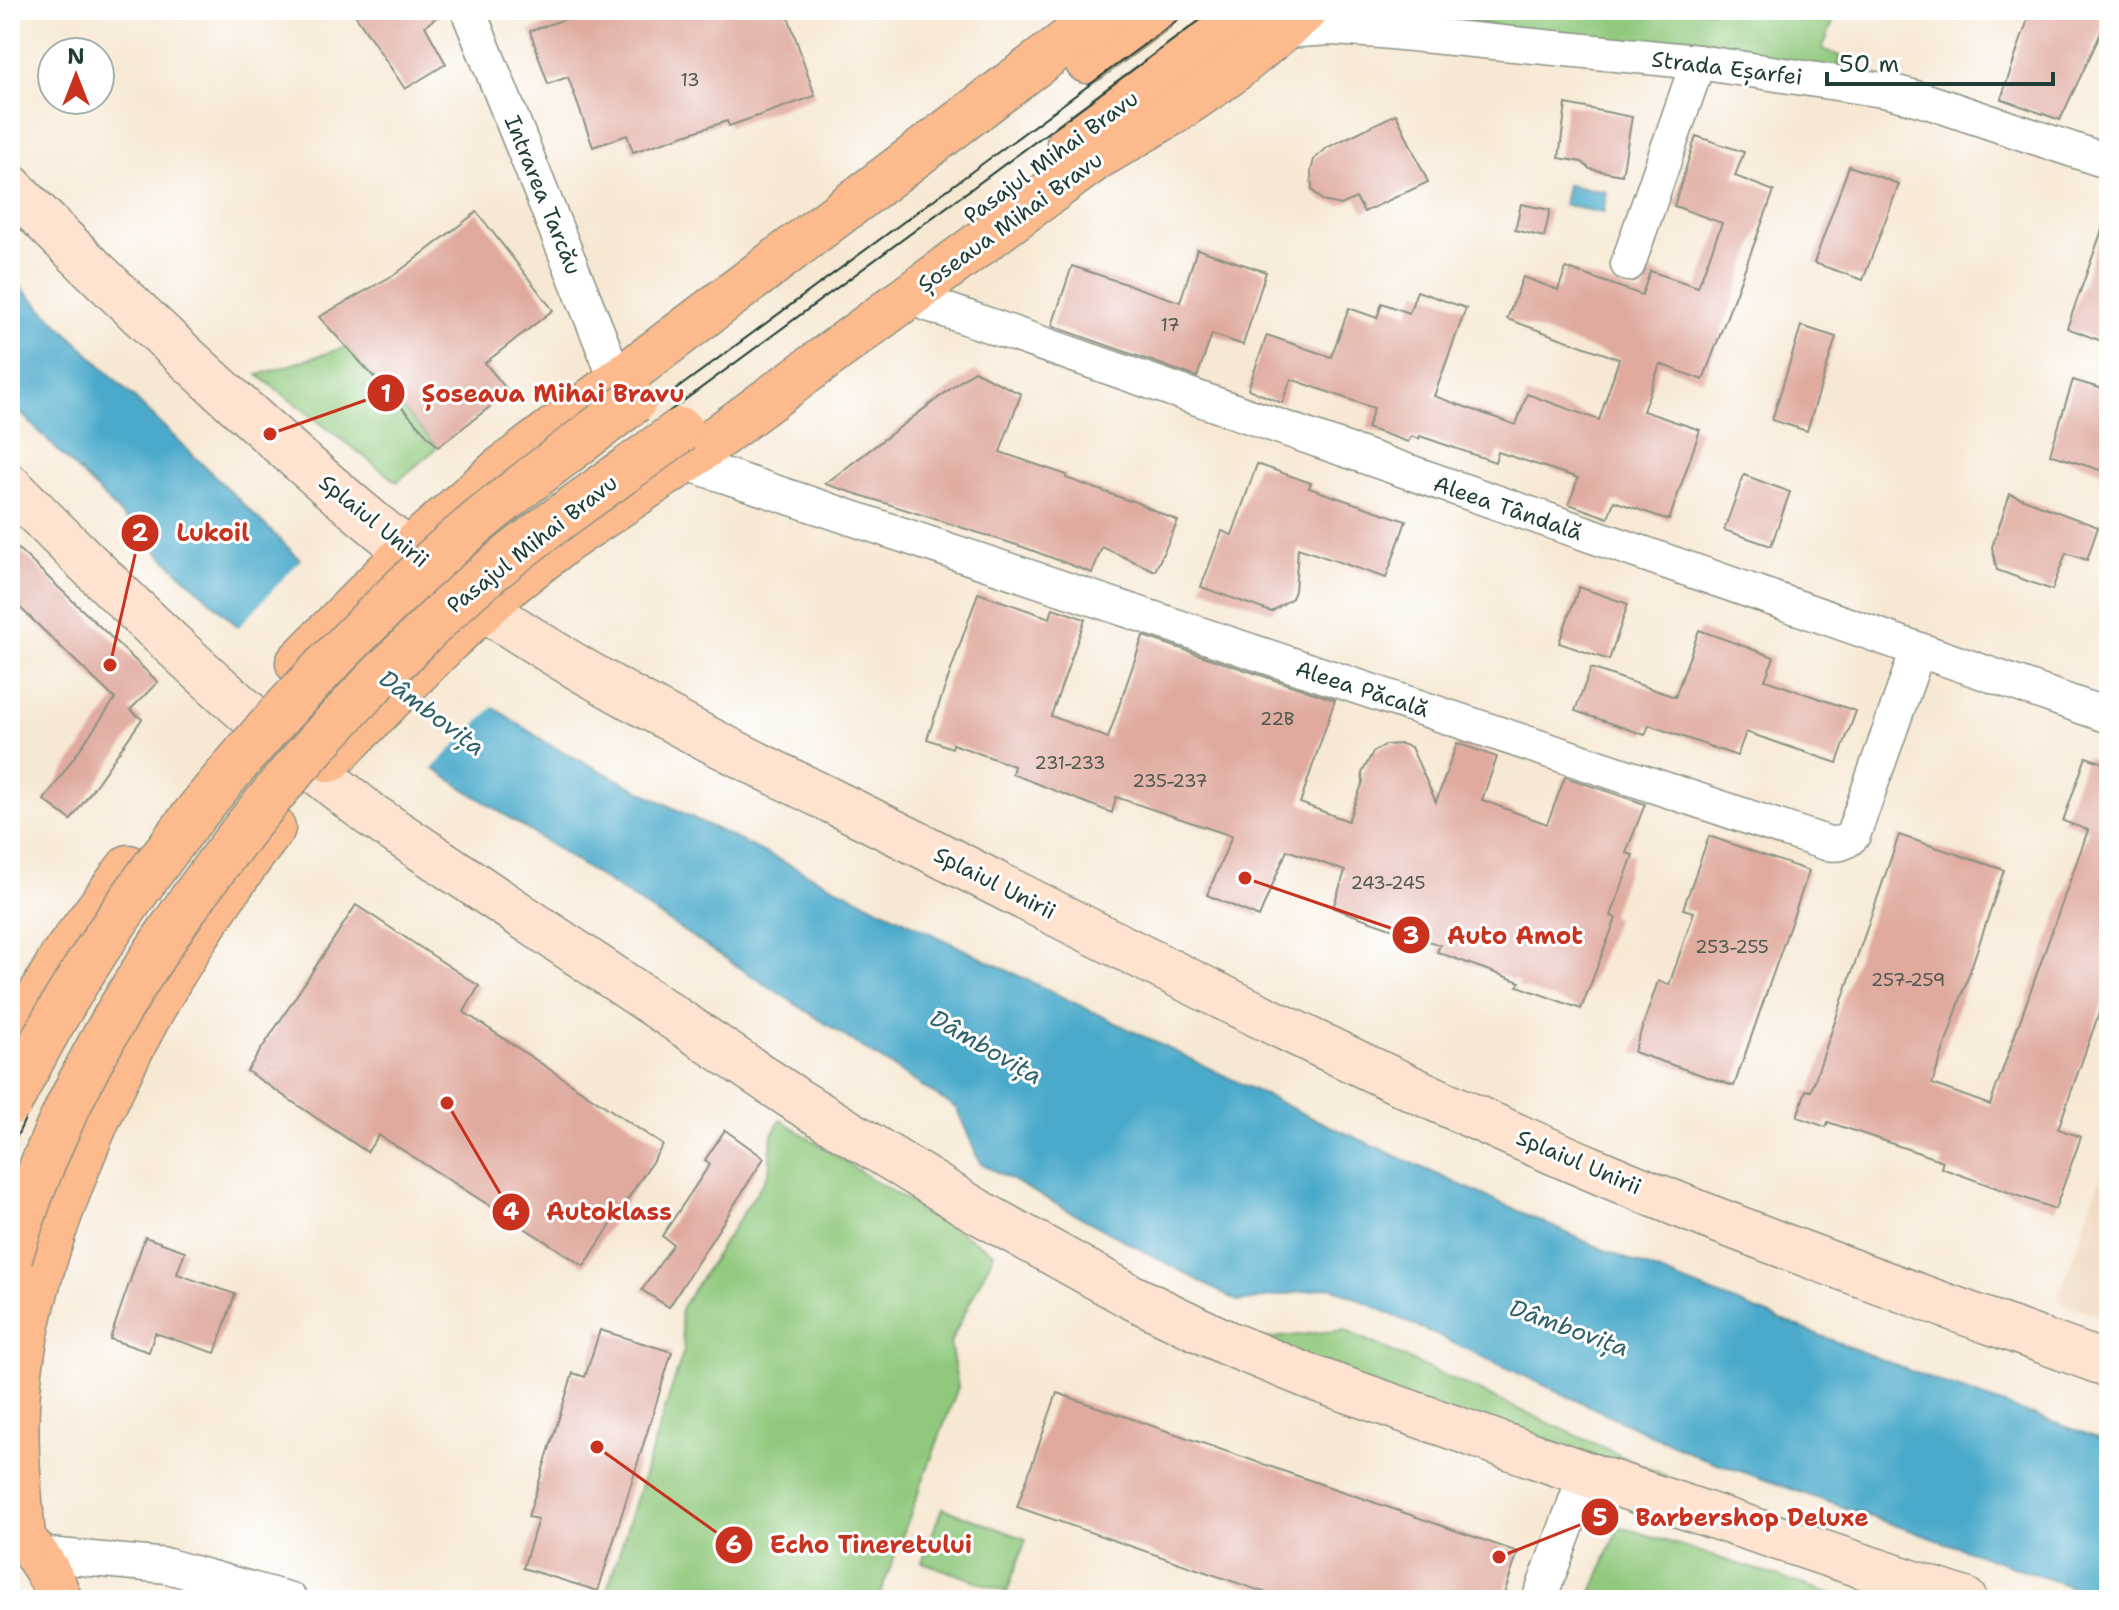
<svg xmlns="http://www.w3.org/2000/svg" width="2119" height="1610" font-family="'Shantell Sans',sans-serif">
	<style>
		.built { fill: #efd6bb }
		.green { fill: #90c97d; stroke: #588358; stroke-width: 2 }
		.water { fill: #4caacb; stroke: #367480; stroke-width: 2 }
		.pier { fill: #f7e8d3 }
		.building { fill: #e0aa9f }
		.lines { fill: none; stroke-linecap: round; stroke-linejoin: round }
		.street-casing { stroke: #8b9284; stroke-width: 37 }
		.secondary-casing { stroke: #8b9284; stroke-width: 47 }
		.primary-casing { stroke: #8b9284; stroke-width: 47 }
		.street { stroke: #fff; stroke-width: 34 }
		.secondary { stroke: #fee3d1; stroke-width: 44 }
		.primary { stroke: #fcba8d; stroke-width: 44 }
		.tram { stroke: #1f3d34; stroke-width: 2 }
		.primary-bridge-casing { stroke: #8b9284; stroke-width: 47; stroke-linecap: butt }
		.primary-bridge { stroke: #fcba8d; stroke-width: 44 }
		.labels { text-anchor: middle; dominant-baseline: central; stroke-width: 6; stroke-linejoin: round; paint-order: stroke }
		.number-label { font-size: 18px; fill: #4f584f }
		.street-label { font-size: 22px; fill: #1f3d34; stroke: #fff }
		.water-label { font-size: 24px; font-style: italic; fill: #2f6369; stroke: #fff }
		.leader { fill: none; stroke: #c8321e; stroke-width: 3 }
		.callout-dot { fill: #c8321e; stroke: #fff; stroke-width: 3 }
		.mark-label { font-size: 24px; text-anchor: middle; font-weight: bold; fill: #fff }
		.callout-label { font-size: 24px; text-anchor: middle; font-weight: bold; fill: #c8321e; stroke: #fff; stroke-width: 6; stroke-linejoin: round; paint-order: stroke }
	</style>
	<rect width="100%" height="100%" fill="#fff"/>
	<filter id="ink" filterUnits="userSpaceOnUse"><feTurbulence type="fractalNoise" baseFrequency=".0125" numOctaves="2"/><feDisplacementMap in="SourceGraphic" scale="16" xChannelSelector="R" yChannelSelector="G"/><feConvolveMatrix kernelMatrix="1 2 1 2 8 2 1 2 1" color-interpolation-filters="sRGB"/></filter>
	<filter id="wash" filterUnits="userSpaceOnUse"><feTurbulence type="fractalNoise" baseFrequency=".006" numOctaves="4" result="noise"/><feDisplacementMap in="SourceGraphic" scale="32" xChannelSelector="R" yChannelSelector="G"/><feGaussianBlur stdDeviation="1.8" result="paint"/><feColorMatrix in="noise" values="0 0 0 0 0 0 0 0 0 0 0 0 0 0 0 0 0 1.4 0 .05"/><feComposite in="paint" operator="in"/></filter>
	<g filter="url(#wash)">
		<rect width="100%" height="100%" fill="#f7e8d3"/>
		<path class="built" d="M2109,1154V1319L2057,1301Z"/>
		<g class="green">
			<path d="M1403,10H1838L1822,49L1842,57L1836,71L1787,62L1405,14Z"/>
			<path d="M346,347L438,447L397,482L258,375Z"/>
			<path d="M781,1120L878,1183L994,1253L950,1343L958,1387L878,1600H604L684,1350L680,1314L682,1307L769,1173L772,1135Z"/>
			<path d="M1344,1330L1666,1476L1659,1498L1227,1343Z"/>
			<path d="M942,1508L1026,1539L1007,1592L922,1562Z"/>
			<path d="M1619,1526L1851,1600H1589Z"/>
		</g>
		<g class="water">
			<path d="M1567,185L1607,192L1603,213L1563,205Z"/>
			<path d="M10,277L316,575L459,684L550,745L693,818L1310,1117L1609,1252L1923,1376L2109,1442V1600L1697,1456L1332,1287L1239,1302L980,1163L957,1109L411,754L263,650L160,554L10,402Z"/>
		</g>
		<path class="pier" d="M303,557L318,572L461,681L496,704L430,771L260,653L236,630Z"/>
		<g id="blocks">
			<g class="building">
				<path d="M352,10H446L425,26L446,64L405,89Z"/>
				<path d="M591,10H786L815,96L729,126L727,121L633,152L627,135L593,147L568,77L548,84L530,31Z"/>
				<path d="M2031,10H2091L2109,16L2060,120L2001,99Z"/>
				<path d="M1566,104L1632,117L1622,175L1590,169L1582,162L1559,158Z"/>
				<path d="M1396,114L1428,182L1364,212L1356,198L1341,205L1323,201L1312,190L1311,172L1314,159L1328,147Z"/>
				<path d="M1696,136L1744,152L1735,176L1774,191L1703,380L1660,364L1643,411L1700,430L1669,520L1614,501L1608,518L1569,504L1578,478L1498,452L1495,462L1420,436L1419,439L1411,436L1408,442L1367,428L1374,408L1291,379L1282,403L1248,389L1267,335L1331,357L1349,308L1377,318L1382,303L1409,313L1417,291L1466,308L1434,396L1516,425L1527,394L1599,420L1619,359L1507,319L1523,277L1558,290L1566,268L1642,295L1650,271L1698,287L1722,223L1674,206Z"/>
				<path d="M1849,166L1899,184L1863,280L1814,263Z"/>
				<path d="M1521,204L1550,210L1544,237L1515,230Z"/>
				<path d="M477,212L553,310L485,363L509,392L438,447L319,317L397,273Z"/>
				<path d="M2106,219H2109V344L2067,328Z"/>
				<path d="M1197,249L1266,272L1243,345L1212,334L1197,377L1052,326L1072,266L1180,302Z"/>
				<path d="M1801,326L1836,337L1807,431L1772,420Z"/>
				<path d="M974,371L1021,394L1000,452L1067,475L1066,478L1130,501L1131,500L1178,521L1155,571L1102,547L1092,573L1023,547L825,484Z"/>
				<path d="M2073,380L2109,391V473L2050,454Z"/>
				<path d="M1257,464L1311,483L1309,488L1406,521L1386,578L1298,548L1295,591L1292,598L1271,612L1201,587L1222,531L1232,535Z"/>
				<path d="M1744,475L1790,492L1771,546L1724,530Z"/>
				<path d="M2010,494L2098,527L2087,560L2066,553L2052,590L1997,570L1992,547Z"/>
				<path d="M10,541L158,682L130,710L142,719L71,820L44,800L115,699L10,598Z"/>
				<path d="M1579,587L1628,604L1609,660L1559,643Z"/>
				<path d="M978,593L1050,618L1053,608L1085,619L1051,716L1108,738L1143,636L1335,700L1300,803L1348,821L1363,782L1362,773L1373,752L1385,745L1401,744L1411,747L1436,802L1457,743L1497,757L1482,800L1547,824L1565,777L1645,804L1626,853L1633,855L1611,916L1616,918L1581,1009L1518,986L1520,982L1437,952L1440,945L1333,908L1345,871L1287,850L1259,917L1207,895L1232,836L1116,797L1112,813L1012,774L1014,766L953,744L952,748L927,739Z"/>
				<path d="M1699,630L1774,657L1765,680L1856,711L1837,763L1746,732L1737,756L1649,725L1645,735L1575,711L1591,668L1675,697Z"/>
				<path d="M2086,757L2109,765V985L2058,1129L2081,1137L2055,1209L1941,1168L1943,1161L1828,1122L1826,1127L1797,1117L1806,1090L1811,1091L1899,835L2004,870L1932,1084L1990,1105L2088,830L2063,821Z"/>
				<path d="M1709,836L1809,871L1734,1086L1634,1052L1658,981L1669,985L1694,912L1683,909Z"/>
				<path d="M356,905L479,986L464,1012L663,1145L584,1266L379,1135L367,1152L247,1071Z"/>
				<path d="M725,1130L764,1158L669,1307L642,1290L673,1244L662,1236L710,1164L705,1160Z"/>
				<path d="M145,1237L185,1251L177,1274L235,1294L215,1353L155,1333L149,1352L110,1339Z"/>
				<path d="M600,1330L672,1352L598,1591L523,1568L538,1519L528,1517L573,1373L585,1377Z"/>
				<path d="M1057,1393L1518,1552L1502,1600H1287L1017,1507Z"/>
			</g>
		</g>
	</g>
	<g filter="url(#ink)">
		<use href="#blocks" fill-opacity="0" stroke="#8b9284" stroke-width="2"/>
		<g class="lines">
			<defs>
				<g id="street">
					<path d="M468,10L617,381"/>
					<path d="M1283,31L1332,28L1381,31L1698,62L1889,91L1927,101L2109,162"/>
					<path d="M1628,264L1698,62"/>
					<path d="M908,297L2109,716"/>
					<path d="M684,462L1826,843C1838,845 1844,844 1853,835L1918,650"/>
					<path d="M37,1554L168,1566L290,1600"/>
					<path d="M1539,1600L1586,1474"/>
				</g>
				<g id="secondary">
					<path d="M10,186C84,262 161,335 239,406C318,477 397,547 484,608C628,707 791,779 946,858C1160,967 1374,1076 1595,1170C1763,1242 1937,1302 2109,1365"/>
					<path d="M10,486C125,602 242,715 371,815L798,1101L972,1208L1132,1297L1227,1343L1310,1377L1586,1474L1965,1600"/>
				</g>
				<g id="primary">
					<path d="M1087,61L1156,10"/>
					<path d="M1069,144L1252,10"/>
					<path d="M298,663L408,551L501,469L1108,10"/>
					<path d="M330,760L450,639L513,582L567,540L684,462L1096,158L1172,113L1229,74L1306,10"/>
					<path d="M10,1048L62,957L129,867"/>
					<path d="M10,1528C35,1548 49,1570 60,1600"/>
					<path d="M23,1538C19,1486 13,1433 19,1380C26,1314 46,1249 70,1187C119,1057 188,937 273,828"/>
				</g>
			</defs>
			<use href="#street" class="street-casing"/>
			<use href="#secondary" class="secondary-casing"/>
			<use href="#primary" class="primary-casing"/>
			<use href="#street" class="street"/>
			<use href="#secondary" class="secondary"/>
			<use href="#primary" class="primary"/>
			<g class="tram">
				<path d="M10,1152C36,1093 64,1035 97,980C167,864 256,760 349,663C390,621 430,579 475,541C501,518 529,499 556,478L1191,10"/>
				<path d="M10,1195L48,1102L110,985L176,888L240,802L286,747L449,581L564,489L1214,10"/>
			</g>
			<defs>
				<g id="primary-bridge">
					<path d="M10,1103C94,931 214,778 348,643C387,604 425,566 467,531C521,485 578,444 634,401"/>
					<path d="M10,1258C73,1039 227,831 385,671C414,643 442,613 472,587C538,530 611,482 681,430"/>
				</g>
			</defs>
			<use href="#primary-bridge" class="primary-bridge-casing"/>
			<use href="#primary-bridge" class="primary-bridge"/>
		</g>
	</g>
	<g class="labels">
		<g class="number-label">
			<text x="690" y="80">13</text>
			<text x="1170" y="325">17</text>
			<text x="1277" y="719">22B</text>
			<text x="1070" y="763">231-233</text>
			<text x="1170" y="781">235-237</text>
			<text x="1388" y="883">243-245</text>
			<text x="1732" y="947">253-255</text>
			<text x="1908" y="980">257-259</text>
		</g>
		<g class="street-label">
			<text transform="translate(1727 68) rotate(7)">Strada Eșarfei</text>
			<text transform="translate(1051 157) rotate(-36)">Pasajul Mihai Bravu</text>
			<text transform="translate(543 195) rotate(68)">Intrarea Tarcău</text>
			<text transform="translate(1010 222) rotate(-36)">Șoseaua Mihai Bravu</text>
			<text transform="translate(1508 508) rotate(19)">Aleea Tândală</text>
			<text transform="translate(374 521) rotate(39)">Splaiul Unirii</text>
			<text transform="translate(532 544) rotate(-38)">Pasajul Mihai Bravu</text>
			<text transform="translate(1362 689) rotate(18)">Aleea Păcală</text>
			<text transform="translate(995 883) rotate(27)">Splaiul Unirii</text>
			<text transform="translate(1579 1162) rotate(23)">Splaiul Unirii</text>
		</g>
		<g class="water-label">
			<text transform="translate(432 713) rotate(37)">Dâmbovița</text>
			<text transform="translate(986 1047) rotate(30)">Dâmbovița</text>
			<text transform="translate(1569 1328) rotate(20)">Dâmbovița</text>
		</g>
	</g>
	<path class="leader" d="M270 434L386 393M110 665L140 533M1245 878L1411 935M447 1103L511 1212M1499 1557L1600 1517M597 1447L734 1545"/>
	<g class="callout-dot">
		<circle cx="270" cy="434" r="8"/>
		<circle cx="110" cy="665" r="8"/>
		<circle cx="1245" cy="878" r="8"/>
		<circle cx="447" cy="1103" r="8"/>
		<circle cx="1499" cy="1557" r="8"/>
		<circle cx="597" cy="1447" r="8"/>
		<circle cx="386" cy="393" r="20"/>
		<circle cx="140" cy="533" r="20"/>
		<circle cx="1411" cy="935" r="20"/>
		<circle cx="511" cy="1212" r="20"/>
		<circle cx="1600" cy="1517" r="20"/>
		<circle cx="734" cy="1545" r="20"/>
	</g>
	<g class="mark-label">
		<text x="386" y="402">1</text>
		<text x="140" y="541">2</text>
		<text x="1411" y="944">3</text>
		<text x="511" y="1220">4</text>
		<text x="1600" y="1526">5</text>
		<text x="734" y="1553">6</text>
	</g>
	<g class="callout-label">
		<text x="553" y="402">Șoseaua Mihai Bravu</text>
		<text x="213" y="541">Lukoil</text>
		<text x="1515" y="944">Auto Amot</text>
		<text x="609" y="1220">Autoklass</text>
		<text x="1752" y="1526">Barbershop Deluxe</text>
		<text x="871" y="1553">Echo Tineretului</text>
	</g>
	<rect width="2119" height="1610" fill="none" stroke="#fff" stroke-width="40"/>
	<g transform="translate(76 76)"><circle r="38" fill="#ffffff" stroke="#a5b1ae" stroke-width="2"/>
	<path d="M0-6L14 30L0 20L-14 30Z" fill="#c8321e"/>
	<text y="-12" font-size="22" font-weight="bold" text-anchor="middle" fill="#1f3d34">N</text>
	</g>
	<path d="M1827 72v12h226v-12" fill="none" stroke="#1f3d34" stroke-width="4"/>
	<text x="1839" y="72" font-size="24" fill="#1f3d34" stroke="#ffffff" stroke-width="6" paint-order="stroke">50 m</text>
</svg>
